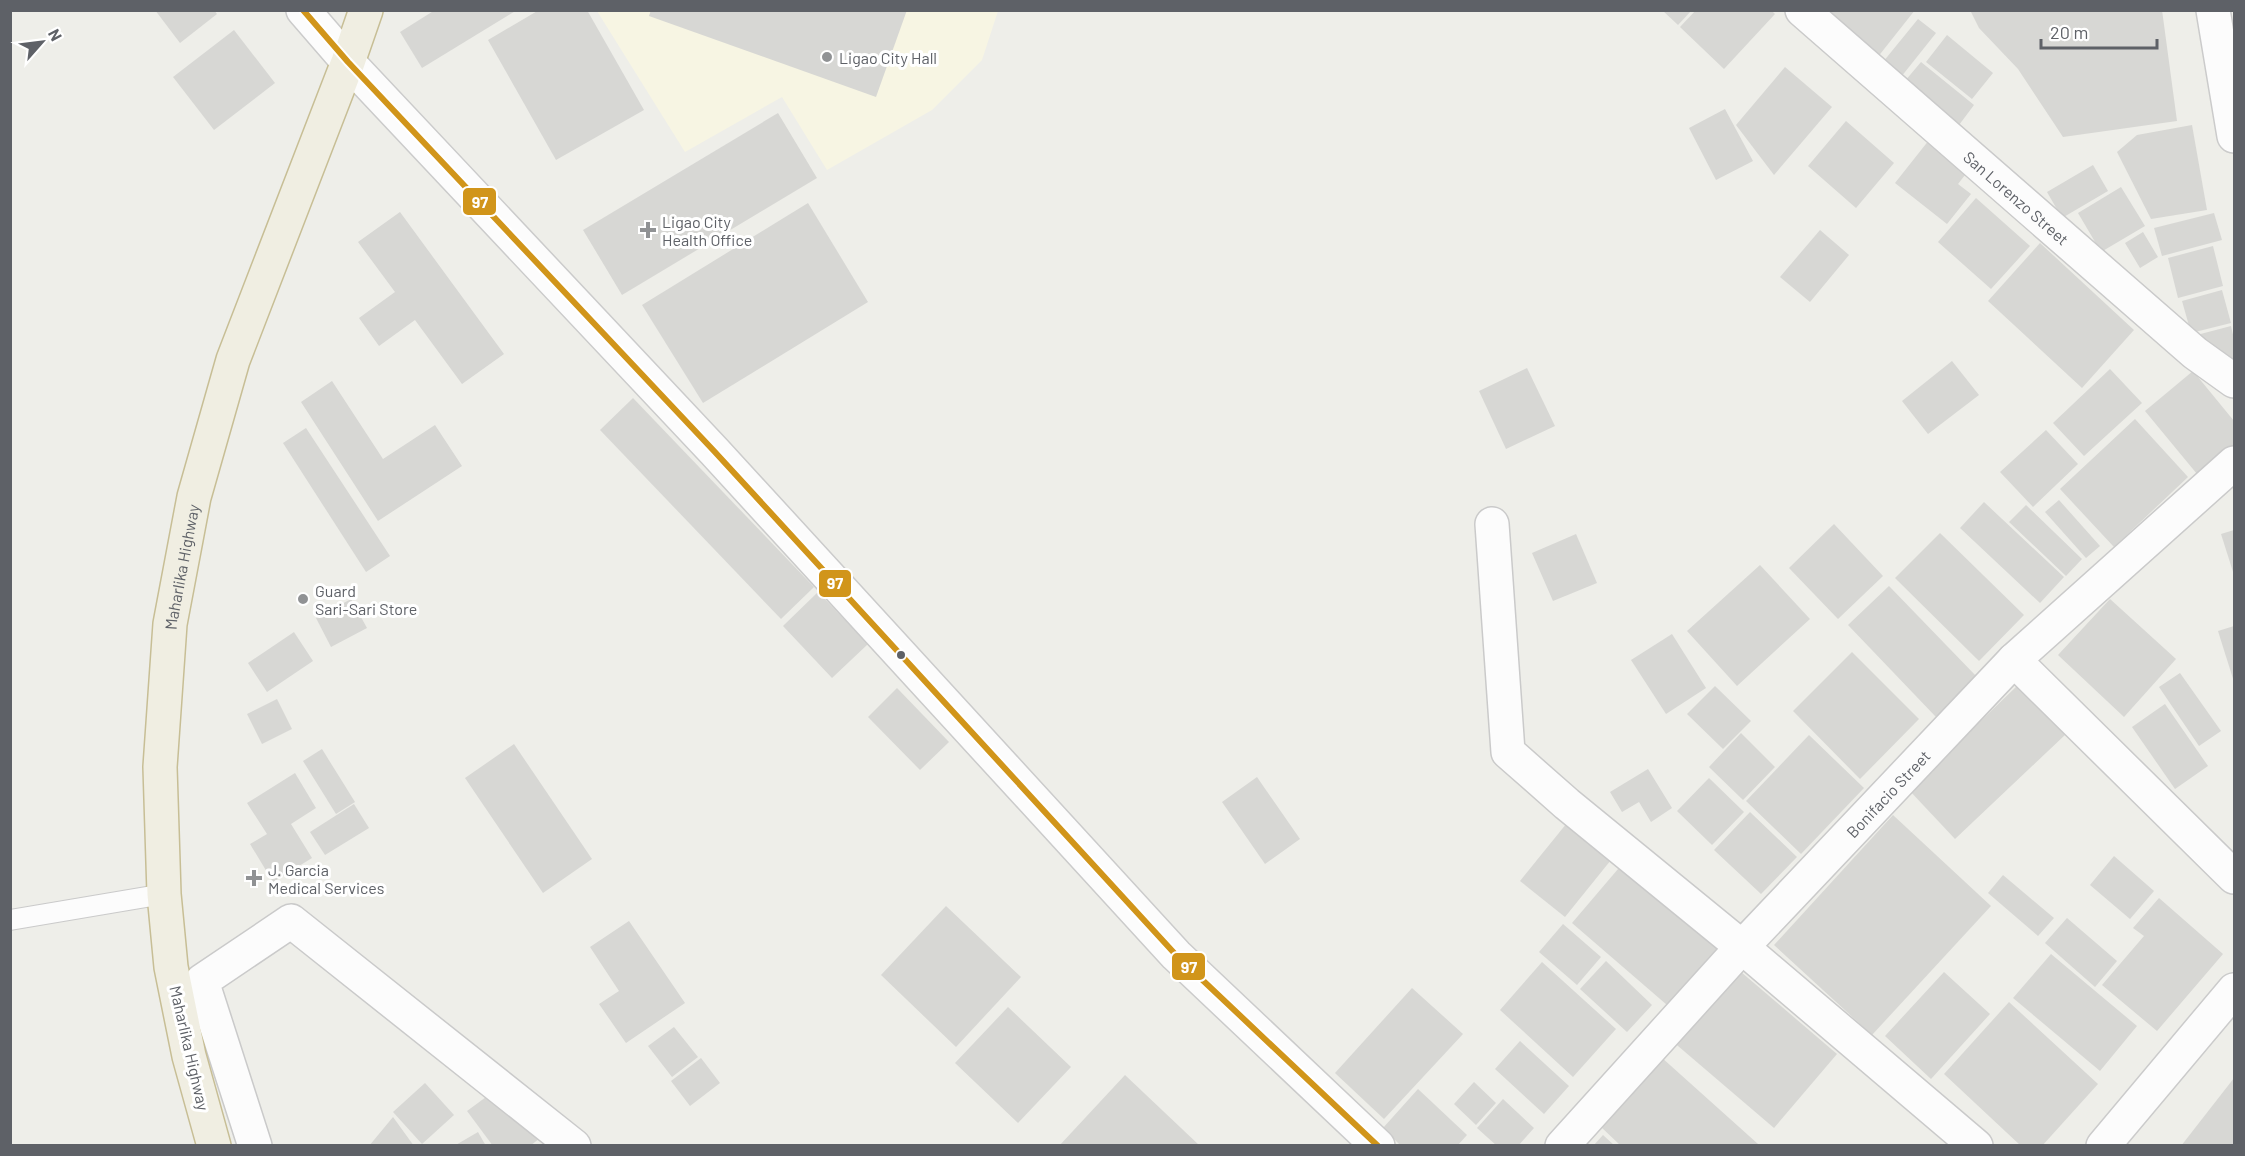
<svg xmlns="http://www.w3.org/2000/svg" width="2245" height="1156" font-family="Barlow,sans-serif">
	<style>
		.commercial { fill: #f7f5e3 }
		.building { fill: #d7d7d4 }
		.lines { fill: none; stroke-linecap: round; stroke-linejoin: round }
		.lane-casing { stroke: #cacaca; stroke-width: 22 }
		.street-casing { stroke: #cacaca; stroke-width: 36 }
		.secondary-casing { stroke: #cbcbcb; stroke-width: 36 }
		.highway-casing { stroke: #c7be95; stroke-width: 36 }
		.lane { stroke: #fcfcfc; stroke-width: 20 }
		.street { stroke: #fcfcfc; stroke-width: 33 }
		.secondary { stroke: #fcfcfc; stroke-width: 33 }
		.highway { stroke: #f0eee2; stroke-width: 33 }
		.bus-1-casing { stroke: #fff; stroke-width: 10 }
		.bus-1 { stroke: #d1951a; stroke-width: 6 }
		.poi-dot { fill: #909294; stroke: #fff; stroke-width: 2 }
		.bus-dot { fill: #5e6167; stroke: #fff; stroke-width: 2 }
		.labels { text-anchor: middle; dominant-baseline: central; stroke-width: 6; stroke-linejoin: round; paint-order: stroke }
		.poi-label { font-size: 16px; fill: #5e6167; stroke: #fff; text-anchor: start }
		.street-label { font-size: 16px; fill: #5e6167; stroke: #fff }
		.line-badge { stroke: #fff; stroke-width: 2 }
		.badge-label { font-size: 16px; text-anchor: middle; font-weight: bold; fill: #fff }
	</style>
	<rect width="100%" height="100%" fill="#eeeee9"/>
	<path class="commercial" d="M597,11H998L982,60L932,110L827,170L782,97L685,152Z"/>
	<g class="building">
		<path d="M155,10H214L217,14L180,43Z"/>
		<path d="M435,10H517L422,68L400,32Z"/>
		<path d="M539,10H587L644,110L556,160L488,40Z"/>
		<path d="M651,10H907L876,97L649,16Z"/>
		<path d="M1662,10H1692L1678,25Z"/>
		<path d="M1696,10H1771L1775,14L1724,69L1680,27Z"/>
		<path d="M1820,10H1915L1877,58Z"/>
		<path d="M1970,10H2162L2177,121L2063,137L2018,69L1979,28Z"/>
		<path d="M1918,19L1936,33L1901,77L1883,62Z"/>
		<path d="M234,30L275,83L214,130L173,77Z"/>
		<path d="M1947,35L1993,73L1972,99L1926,62Z"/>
		<path d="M1921,62L1974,105L1959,125L1905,81Z"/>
		<path d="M1785,67L1832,107L1774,175L1736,125Z"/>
		<path d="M1725,109L1753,161L1716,180L1689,128Z"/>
		<path d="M778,113L817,178L622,295L583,230Z"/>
		<path d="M1846,121L1894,163L1856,208L1808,166Z"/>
		<path d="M2192,125L2207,210L2151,219L2117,152L2137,135Z"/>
		<path d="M1933,135L1972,166L1958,184L1971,194L1947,224L1895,183Z"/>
		<path d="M2093,165L2108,191L2062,218L2047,192Z"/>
		<path d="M2121,187L2145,226L2101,252L2078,213Z"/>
		<path d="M1976,198L2030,246L1991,289L1938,242Z"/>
		<path d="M808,203L868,302L703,403L642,305Z"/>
		<path d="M400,212L504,354L462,384L415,320L379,346L359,318L395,292L358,242Z"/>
		<path d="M2214,213L2222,240L2162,256L2154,228Z"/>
		<path d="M1820,230L1849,255L1810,302L1780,277Z"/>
		<path d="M2143,232L2158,257L2140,268L2125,243Z"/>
		<path d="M2040,243L2134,330L2082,388L1988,301Z"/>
		<path d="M2213,246L2223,286L2178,298L2168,258Z"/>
		<path d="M2222,290L2231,323L2191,333L2182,301Z"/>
		<path d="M2231,326L2234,339V360L2230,361L2193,336Z"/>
		<path d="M1952,361L1979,395L1928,434L1902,401Z"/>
		<path d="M1527,368L1555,426L1506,449L1479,391Z"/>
		<path d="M2110,369L2142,403L2084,456L2053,423Z"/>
		<path d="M2193,371L2234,421V453L2202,480L2145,411Z"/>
		<path d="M332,381L383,459L435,425L462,466L378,521L301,402Z"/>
		<path d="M633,398L814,587L781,619L600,430Z"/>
		<path d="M2135,419L2188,477L2114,547L2060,489Z"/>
		<path d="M306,428L390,556L366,572L283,443Z"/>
		<path d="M2046,430L2078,464L2033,507L2000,472Z"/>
		<path d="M2059,500L2100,546L2086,558L2045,512Z"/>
		<path d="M1984,502L2064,577L2040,603L1960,528Z"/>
		<path d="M2026,505L2082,559L2066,576L2009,522Z"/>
		<path d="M1834,524L1883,576L1838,619L1789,568Z"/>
		<path d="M2234,530V575L2221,534Z"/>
		<path d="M1940,533L2024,615L1979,661L1895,578Z"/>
		<path d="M1576,534L1597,583L1553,601L1532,553Z"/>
		<path d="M1760,565L1810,619L1737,686L1687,631Z"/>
		<path d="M1889,586L1977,677L1936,717L1848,625Z"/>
		<path d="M818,592L868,644L832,678L783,626Z"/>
		<path d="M351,599L367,628L331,647L316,618Z"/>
		<path d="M2110,599L2176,659L2124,717L2058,655Z"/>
		<path d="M2234,626V682L2218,631Z"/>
		<path d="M294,632L313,661L267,692L248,663Z"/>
		<path d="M1672,634L1706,688L1666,714L1631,660Z"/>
		<path d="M1852,652L1919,719L1860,779L1793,711Z"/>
		<path d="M2180,673L2221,731L2199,746L2159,687Z"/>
		<path d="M2018,685L2065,735L1955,839L1909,790Z"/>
		<path d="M1715,686L1751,721L1723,749L1687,714Z"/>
		<path d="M897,688L949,742L920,770L868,717Z"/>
		<path d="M277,699L292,729L262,744L247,714Z"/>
		<path d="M2165,704L2208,766L2175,789L2132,727Z"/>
		<path d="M1741,733L1775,767L1743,800L1709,767Z"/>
		<path d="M1809,735L1864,788L1801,854L1746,801Z"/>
		<path d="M514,744L592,859L543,893L465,778Z"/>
		<path d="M322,749L355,802L336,814L303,761Z"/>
		<path d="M1648,769L1672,808L1651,822L1639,802L1622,812L1610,792Z"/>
		<path d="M295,773L316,808L291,824L312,858L273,882L250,844L267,834L247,803Z"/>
		<path d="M1257,777L1300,839L1265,864L1222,802Z"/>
		<path d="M1709,778L1744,812L1712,845L1677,811Z"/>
		<path d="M354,804L369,828L325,855L310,832Z"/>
		<path d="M1750,812L1797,857L1761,894L1714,850Z"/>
		<path d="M1893,815L1991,906L1872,1035L1774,945Z"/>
		<path d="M1571,818L1615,855L1565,917L1520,881Z"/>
		<path d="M2114,856L2154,891L2130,919L2090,885Z"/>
		<path d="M1624,862L1726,950L1674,1011L1572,923Z"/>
		<path d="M2003,875L2054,918L2038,936L1988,893Z"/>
		<path d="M2159,898L2223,954L2157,1031L2102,985L2144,936L2133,928Z"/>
		<path d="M946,906L1021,977L956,1047L881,975Z"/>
		<path d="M2067,918L2117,961L2095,987L2045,943Z"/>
		<path d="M629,921L685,1003L626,1043L599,1004L619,991L590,947Z"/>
		<path d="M1563,924L1601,957L1577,985L1539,952Z"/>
		<path d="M2051,954L2137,1026L2100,1071L2013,998Z"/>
		<path d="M1606,961L1652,1005L1627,1032L1580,989Z"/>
		<path d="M1542,962L1616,1029L1573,1077L1500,1010Z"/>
		<path d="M1734,966L1837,1054L1774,1128L1671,1040Z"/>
		<path d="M1944,972L1990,1014L1931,1079L1885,1036Z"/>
		<path d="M1412,988L1463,1034L1384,1119L1335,1073Z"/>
		<path d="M2009,1002L2098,1084L2042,1146H2021L1944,1074Z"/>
		<path d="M1008,1007L1071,1067L1018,1123L955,1063Z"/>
		<path d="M674,1027L698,1057L672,1077L648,1046Z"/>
		<path d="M1520,1041L1569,1086L1544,1114L1495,1069Z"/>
		<path d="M1661,1057L1758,1144L1757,1146H1621L1599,1125Z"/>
		<path d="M701,1058L720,1083L690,1106L671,1081Z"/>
		<path d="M1125,1075L1200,1146H1059Z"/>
		<path d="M2234,1078V1146H2181Z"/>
		<path d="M1474,1082L1496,1103L1476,1125L1454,1104Z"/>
		<path d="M425,1083L454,1115L422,1144L393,1112Z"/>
		<path d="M501,1086L550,1130L530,1146H493L467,1111Z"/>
		<path d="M1418,1089L1467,1135L1457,1146H1401L1383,1128Z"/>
		<path d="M1503,1099L1534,1128L1518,1146H1497L1477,1128Z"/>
		<path d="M393,1117L414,1146H369Z"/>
		<path d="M478,1132L486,1146H454Z"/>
		<path d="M1603,1135L1615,1146H1593Z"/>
	</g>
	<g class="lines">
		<defs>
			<path id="lane" d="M10,920L164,894"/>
			<g id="street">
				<path id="s1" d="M1802,10L2195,353L2234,381"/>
				<path d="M1492,524L1508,752L1567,804L1742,947L1976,1146"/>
				<path d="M2014,660L2234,877"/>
				<path d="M255,1146L202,981L291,921L574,1146"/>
				<path id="s2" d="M1562,1146L1742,947L2014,660L2234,463"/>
			</g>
			<g id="secondary">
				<path d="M303,10L348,62L714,451L1176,955L1378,1146"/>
				<path d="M2213,10L2234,136"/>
				<path d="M2103,1146L2234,990"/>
			</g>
			<g id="highway">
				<path id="s3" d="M214,1146L189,1056L171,967L164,894L160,767L170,624L194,497L233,360L348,62L366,10"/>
			</g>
		</defs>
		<use href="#lane" class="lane-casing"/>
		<use href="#street" class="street-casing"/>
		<use href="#secondary" class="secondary-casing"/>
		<use href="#highway" class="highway-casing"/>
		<use href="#lane" class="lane"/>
		<use href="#street" class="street"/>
		<use href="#secondary" class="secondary"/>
		<use href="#highway" class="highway"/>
		<defs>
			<path id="bus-1" d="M303,10L348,62L714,451L1176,955L1378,1146"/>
		</defs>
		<use href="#bus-1" class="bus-1-casing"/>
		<use href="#bus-1" class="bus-1"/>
	</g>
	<g class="poi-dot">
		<circle cx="827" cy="57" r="6"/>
		<path d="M645 221h6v6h6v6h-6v6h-6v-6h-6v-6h6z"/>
		<circle cx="303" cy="599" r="6"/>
		<path d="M251 869h6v6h6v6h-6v6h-6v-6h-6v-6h6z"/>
	</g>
	<circle class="bus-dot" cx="901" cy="655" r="5"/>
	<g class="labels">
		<g class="poi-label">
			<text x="839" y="57">Ligao City Hall</text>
			<text x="662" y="221">Ligao City<tspan x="662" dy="18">Health Office</tspan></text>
			<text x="315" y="590">Guard<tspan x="315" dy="18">Sari-Sari Store</tspan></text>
			<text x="268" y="869">J. Garcia<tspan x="268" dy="18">Medical Services</tspan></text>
		</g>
		<g class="street-label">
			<text stroke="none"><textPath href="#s1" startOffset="285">San Lorenzo Street</textPath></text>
			<text stroke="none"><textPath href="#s3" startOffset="586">Maharlika Highway</textPath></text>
			<text stroke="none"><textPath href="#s2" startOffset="480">Bonifacio Street</textPath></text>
			<text transform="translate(190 1048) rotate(77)">Maharlika Highway</text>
		</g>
	</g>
	<g class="line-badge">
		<rect x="462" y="187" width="35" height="29" rx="6" fill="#d1951a"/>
		<rect x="818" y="569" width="34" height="29" rx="6" fill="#d1951a"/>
		<rect x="1171" y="952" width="35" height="29" rx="6" fill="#d1951a"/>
	</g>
	<g class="badge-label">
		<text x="480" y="208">97</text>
		<text x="835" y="589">97</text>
		<text x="1189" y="973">97</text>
	</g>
	<rect width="2245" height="1156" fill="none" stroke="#5e6167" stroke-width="24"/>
	<g transform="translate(42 42) rotate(62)" stroke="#ffffff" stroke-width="4.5" paint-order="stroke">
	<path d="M0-4.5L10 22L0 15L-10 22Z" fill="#5e6167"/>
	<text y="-9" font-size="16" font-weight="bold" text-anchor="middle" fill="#5e6167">N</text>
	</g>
	<path d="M2041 39v9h116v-9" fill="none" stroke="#5e6167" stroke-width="3"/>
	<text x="2050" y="39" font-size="18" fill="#5e6167" stroke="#ffffff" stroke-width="4.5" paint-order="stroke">20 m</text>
</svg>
